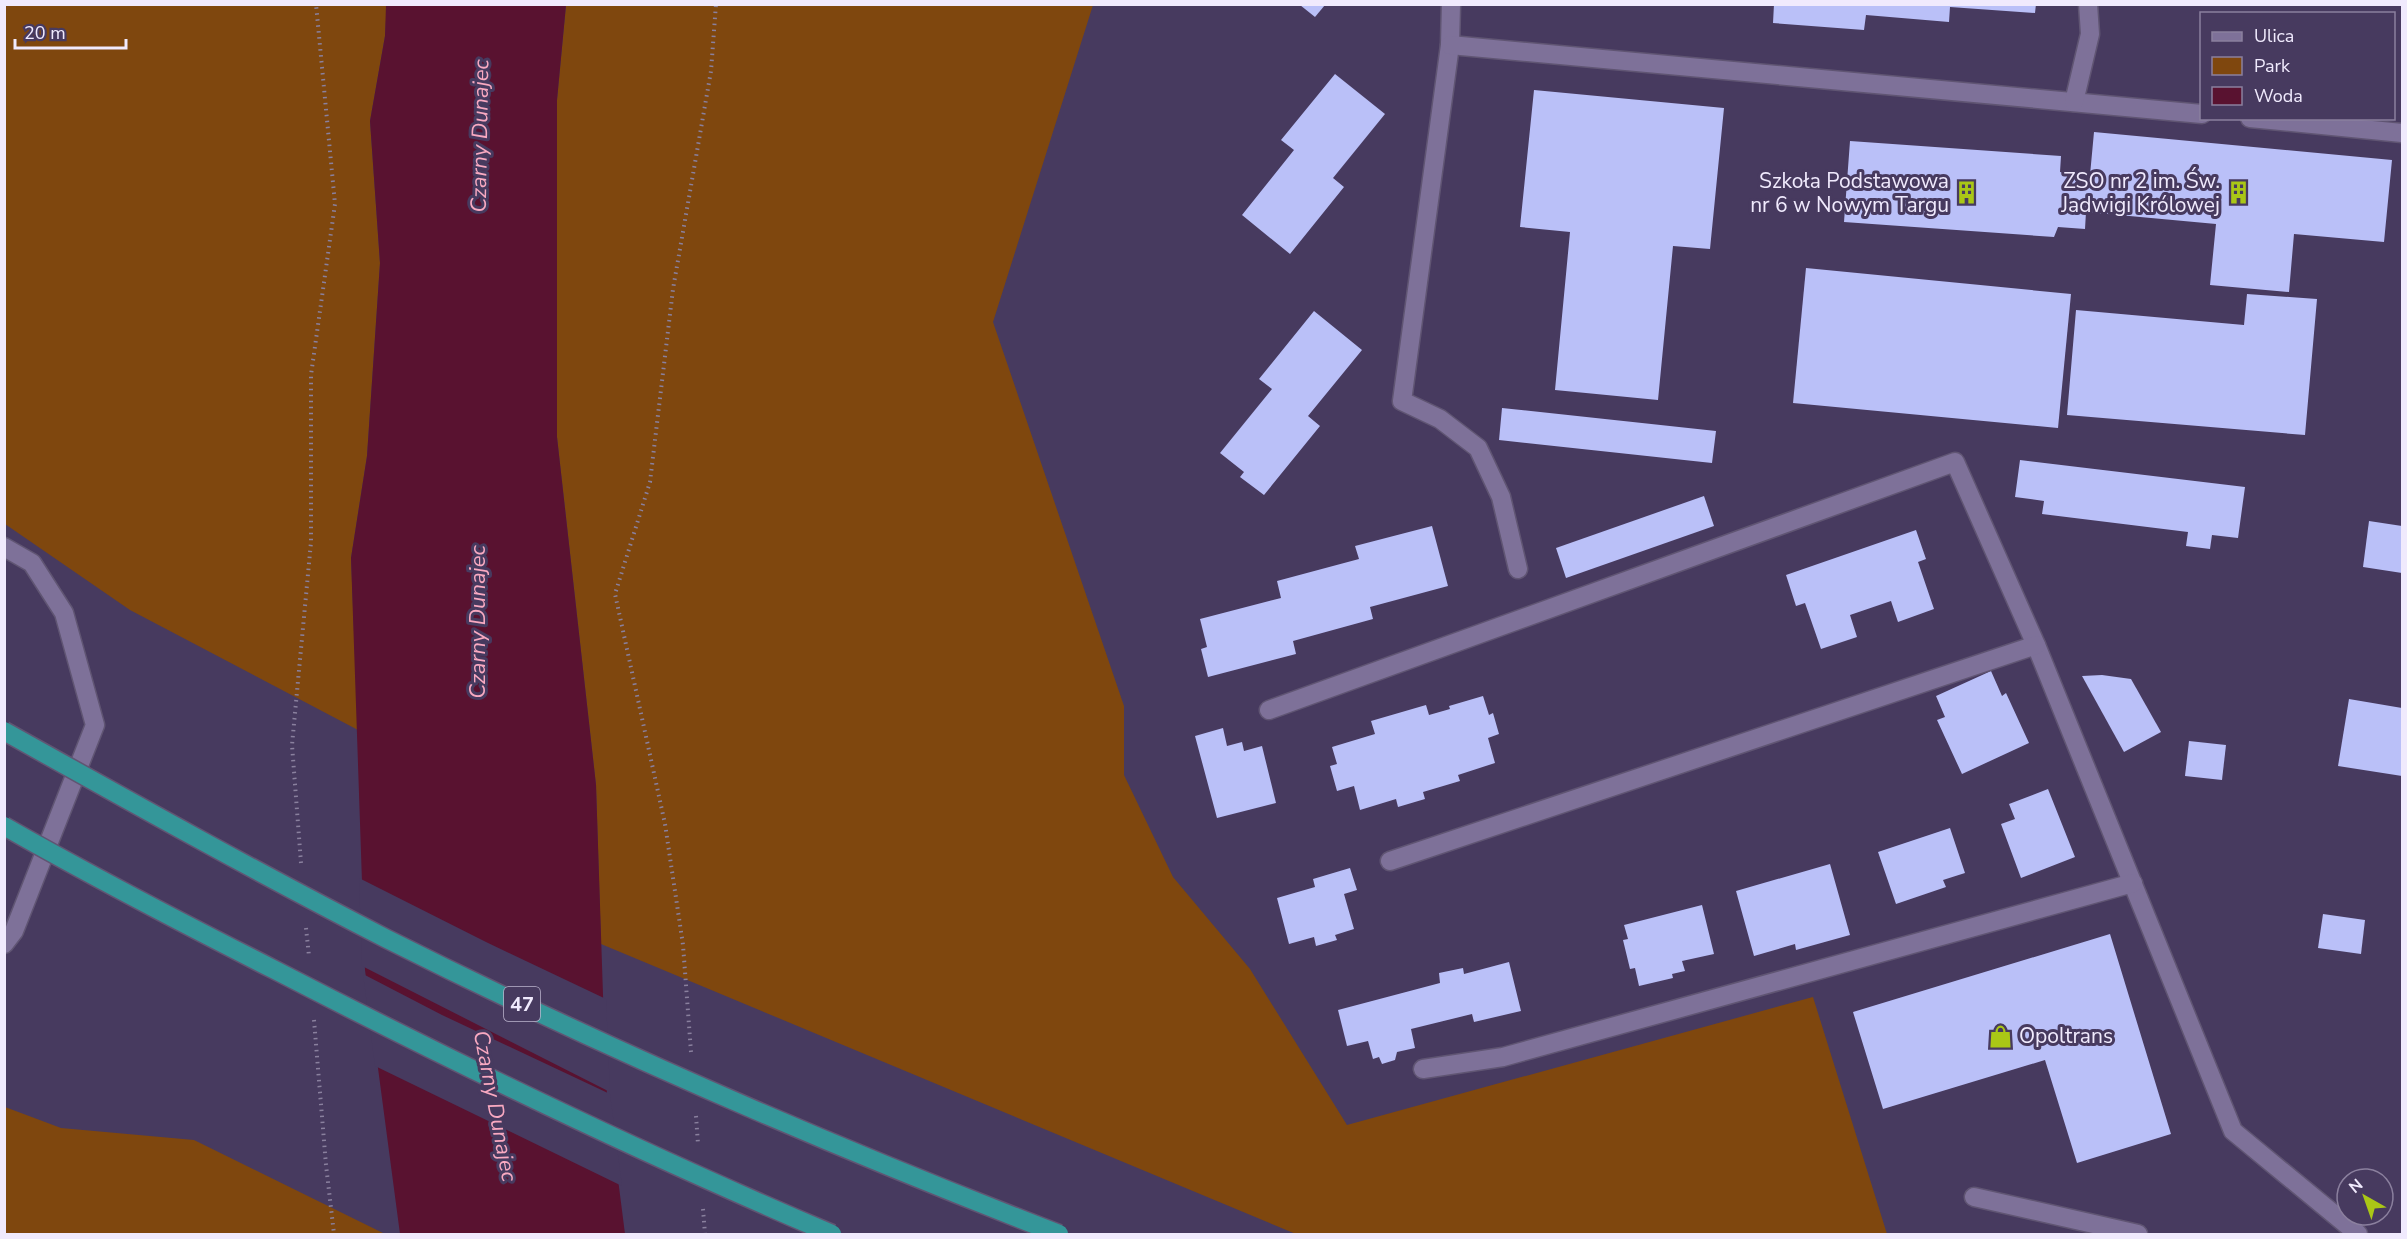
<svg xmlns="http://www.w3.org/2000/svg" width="2407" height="1239" font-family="'Nunito Sans',sans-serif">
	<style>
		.green { fill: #7f470e }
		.water { fill: #591230 }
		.pier { fill: #473a5f }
		.building { fill: #bac0f8 }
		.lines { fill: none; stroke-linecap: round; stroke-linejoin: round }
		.minor-casing { stroke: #605573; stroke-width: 21 }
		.path { stroke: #8a809e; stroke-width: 4; stroke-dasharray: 1.5 4.5; stroke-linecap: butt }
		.minor { stroke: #7e7199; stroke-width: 18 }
		.major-bridge-casing { stroke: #605573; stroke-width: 21; stroke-linecap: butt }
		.major-bridge { stroke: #349699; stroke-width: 18 }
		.labels { text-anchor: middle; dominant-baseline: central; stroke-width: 6; stroke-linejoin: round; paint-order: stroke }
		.shield { fill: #473a5f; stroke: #bdb5ce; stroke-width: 1.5 }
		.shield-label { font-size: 20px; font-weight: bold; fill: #f0eafd }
		.poi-label { font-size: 21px; fill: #f0eafd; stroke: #473a5f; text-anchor: end }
		.water-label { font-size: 22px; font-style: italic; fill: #f9a9c1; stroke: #473a5f }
	</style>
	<rect width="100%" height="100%" fill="#473a5f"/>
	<g class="green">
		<path d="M4,5H387L385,36L370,121L380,263L367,456L351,558L358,730L130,610L5,524Z"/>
		<path d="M566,5H1093L993,322L1124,706V775L1173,877L1250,969L1347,1125L1813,997L1887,1234H1296L601,944L596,785L557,437V100Z"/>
		<path d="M5,1107L61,1128L194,1140L385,1234H5Z"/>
	</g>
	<path class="water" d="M386,5H566L557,100V437L596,785L606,1085L625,1234H400L365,970L351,558L367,456L380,263L370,121L385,36Z"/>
	<g class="pier">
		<path d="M359,878L486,942L606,999L610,1092L362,966Z"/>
		<path d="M363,974L442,1015L610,1094L622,1186L375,1066Z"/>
	</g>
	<g class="building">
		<path d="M1774,4H2036L2035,13L1950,7L1949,22L1866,15L1864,30L1773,23Z"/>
		<path d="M1300,5H1325L1315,17Z"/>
		<path d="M1335,74L1385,114L1333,178L1344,187L1290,254L1242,215L1294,150L1281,140Z"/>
		<path d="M1534,90L1724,108L1710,249L1673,246L1658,400L1555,390L1570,232L1520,227Z"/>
		<path d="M2094,132L2392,160L2384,242L2294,234L2289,292L2210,285L2216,224L2086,212L2085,229L2058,227L2054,237L1844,222L1850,141L2061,156L2060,172L2090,175Z"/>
		<path d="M1806,268L2071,294L2058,428L1793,403Z"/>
		<path d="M2247,294L2317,299L2305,435L2067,415L2076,310L2244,325Z"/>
		<path d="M1314,311L1362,350L1308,416L1320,426L1264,495L1240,477L1244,472L1220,453L1272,389L1259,379Z"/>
		<path d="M1502,408L1716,431L1712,463L1499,440Z"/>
		<path d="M2020,460L2245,487L2238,538L2212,535L2210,549L2186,546L2188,532L2042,514L2044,501L2015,497Z"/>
		<path d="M1704,496L1714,526L1566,578L1556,548Z"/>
		<path d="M2369,521L2402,526V573L2363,567Z"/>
		<path d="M1432,526L1448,586L1370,607L1373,619L1293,641L1296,654L1208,677L1201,649L1207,647L1200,619L1281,598L1277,581L1359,559L1355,546Z"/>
		<path d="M1916,530L1926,559L1918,562L1934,609L1898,622L1891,601L1850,615L1857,637L1821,649L1805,603L1796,606L1786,575Z"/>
		<path d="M1991,671L2002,696L2006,693L2029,743L1962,774L1937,720L1945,717L1936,696Z"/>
		<path d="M2102,675L2131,679L2161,732L2124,752L2082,676Z"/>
		<path d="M1483,696L1489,715L1493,713L1499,734L1488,738L1495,763L1458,775L1460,781L1423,792L1425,799L1398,807L1396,799L1360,810L1354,786L1337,791L1330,766L1337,764L1332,747L1375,734L1371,721L1426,705L1429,715L1450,709L1449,706Z"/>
		<path d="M2349,699L2402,708V776L2338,766Z"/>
		<path d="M1223,728L1227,746L1242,742L1244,751L1262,746L1276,803L1217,818L1195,736Z"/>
		<path d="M2189,741L2226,745L2222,780L2185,776Z"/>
		<path d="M2048,789L2075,857L2021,878L2001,824L2015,819L2009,804Z"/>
		<path d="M1950,828L1965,873L1943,880L1946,887L1896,904L1878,852Z"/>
		<path d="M1830,864L1850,935L1796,950L1795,944L1754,956L1736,891Z"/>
		<path d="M1350,868L1357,890L1344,894L1354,929L1335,935L1337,940L1316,946L1314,937L1289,944L1277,898L1315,887L1313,879Z"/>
		<path d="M1702,905L1714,954L1682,961L1685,971L1672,974L1673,978L1639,986L1635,968L1630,969L1623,940L1628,939L1624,925Z"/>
		<path d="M2323,914L2365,920L2361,954L2318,948Z"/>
		<path d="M2110,934L2171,1134L2077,1163L2045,1060L1883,1109L1853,1012Z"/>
		<path d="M1509,962L1521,1011L1474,1022L1472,1014L1411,1029L1415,1048L1397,1052L1395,1060L1382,1064L1379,1057L1373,1059L1368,1041L1347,1046L1338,1010L1440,983L1439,973L1463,968L1464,974Z"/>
	</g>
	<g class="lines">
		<defs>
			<g id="minor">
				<path d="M1451,4L1450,45L1402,401L1440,419L1478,448L1501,497L1518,569"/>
				<path d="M1450,45L2202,114"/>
				<path d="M2074,102L2090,34L2088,4"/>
				<path d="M2250,118L2402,133"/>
				<path d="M4,547L32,563L64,613L95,725L14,931L4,944"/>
				<path d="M1269,710L1955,462L2036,645L2233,1131L2358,1234"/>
				<path d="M1390,861L2036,645"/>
				<path d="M1423,1069L1503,1057L2133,883"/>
				<path d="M1974,1197L2138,1234"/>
			</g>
		</defs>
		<use href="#minor" class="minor-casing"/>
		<g class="path">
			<path d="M301,863L292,745L311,542V375L335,204L316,4"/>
			<path d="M306,928L309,956"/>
			<path d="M314,1020L326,1165L334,1234"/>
			<path d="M691,1052L683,945L665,824L615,594L650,482L673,289L711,71L716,4"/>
			<path d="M696,1116L698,1144"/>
			<path d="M703,1209L705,1234"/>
		</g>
		<use href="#minor" class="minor"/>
		<defs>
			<g id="major-bridge">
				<path d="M4,731C131,802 258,873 387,939C606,1049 831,1146 1059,1234"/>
				<path d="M4,826C93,877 184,924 275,970C457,1064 643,1154 832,1234"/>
			</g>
		</defs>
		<use href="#major-bridge" class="major-bridge-casing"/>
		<use href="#major-bridge" class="major-bridge"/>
	</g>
	<defs>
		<symbol id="building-bare" viewBox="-9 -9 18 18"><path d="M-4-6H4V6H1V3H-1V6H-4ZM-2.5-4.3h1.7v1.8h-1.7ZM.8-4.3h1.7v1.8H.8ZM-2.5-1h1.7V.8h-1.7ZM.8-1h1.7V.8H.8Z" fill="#aac716" stroke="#473a5f" stroke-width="2.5" paint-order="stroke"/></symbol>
		<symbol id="shop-bare" viewBox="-9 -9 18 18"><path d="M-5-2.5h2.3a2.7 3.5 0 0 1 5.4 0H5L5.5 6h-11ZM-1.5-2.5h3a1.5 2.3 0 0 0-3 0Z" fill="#aac716" stroke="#473a5f" stroke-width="2.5" paint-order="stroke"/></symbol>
	</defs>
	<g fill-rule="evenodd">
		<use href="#building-bare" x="1950" y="176" width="33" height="33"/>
		<use href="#building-bare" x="2222" y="176" width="33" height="33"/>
		<use href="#shop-bare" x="1984" y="1020" width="33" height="33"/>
	</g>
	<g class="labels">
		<rect class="shield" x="504" y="987" width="36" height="34" rx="4.5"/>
		<g class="shield-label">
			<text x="522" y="1004">47</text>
		</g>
		<g class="poi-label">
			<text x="1949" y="181">Szkoła Podstawowa<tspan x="1949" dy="24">nr 6 w Nowym Targu</tspan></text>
			<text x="2220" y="181">ZSO nr 2 im. Św.<tspan x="2220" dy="24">Jadwigi Królowej</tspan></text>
			<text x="2019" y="1036" text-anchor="start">Opoltrans</text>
		</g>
		<g class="water-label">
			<text transform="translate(480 136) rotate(-89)">Czarny Dunajec</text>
			<text transform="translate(478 622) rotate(-90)">Czarny Dunajec</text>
			<text transform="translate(495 1106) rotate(79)">Czarny Dunajec</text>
		</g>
	</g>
	<rect width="2407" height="1239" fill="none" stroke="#f0eafd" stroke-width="12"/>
	<rect x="2200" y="12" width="195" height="108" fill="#473a5f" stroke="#8b809e" stroke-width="1.5"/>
	<rect x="2212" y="32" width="30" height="9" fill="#7e7199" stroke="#8b809e" stroke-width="1.5"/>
	<text x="2254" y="42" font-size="18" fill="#f0eafd">Ulica</text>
	<rect x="2212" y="57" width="30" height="18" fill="#7f470e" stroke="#8b809e" stroke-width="1.5"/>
	<text x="2254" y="72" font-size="18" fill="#f0eafd">Park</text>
	<rect x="2212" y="87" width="30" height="18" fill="#591230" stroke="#8b809e" stroke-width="1.5"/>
	<text x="2254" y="102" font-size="18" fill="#f0eafd">Woda</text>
	<g transform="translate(2365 1197) rotate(320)"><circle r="28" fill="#473a5f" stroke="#8b809e" stroke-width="1.5"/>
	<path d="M0-4.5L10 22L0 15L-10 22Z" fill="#aac716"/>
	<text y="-9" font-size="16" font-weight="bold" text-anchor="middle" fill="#f0eafd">N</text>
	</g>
	<path d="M15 39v9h111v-9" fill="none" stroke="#f0eafd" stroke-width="3"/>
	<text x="24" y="39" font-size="18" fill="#f0eafd" stroke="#473a5f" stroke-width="4.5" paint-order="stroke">20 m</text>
</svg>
